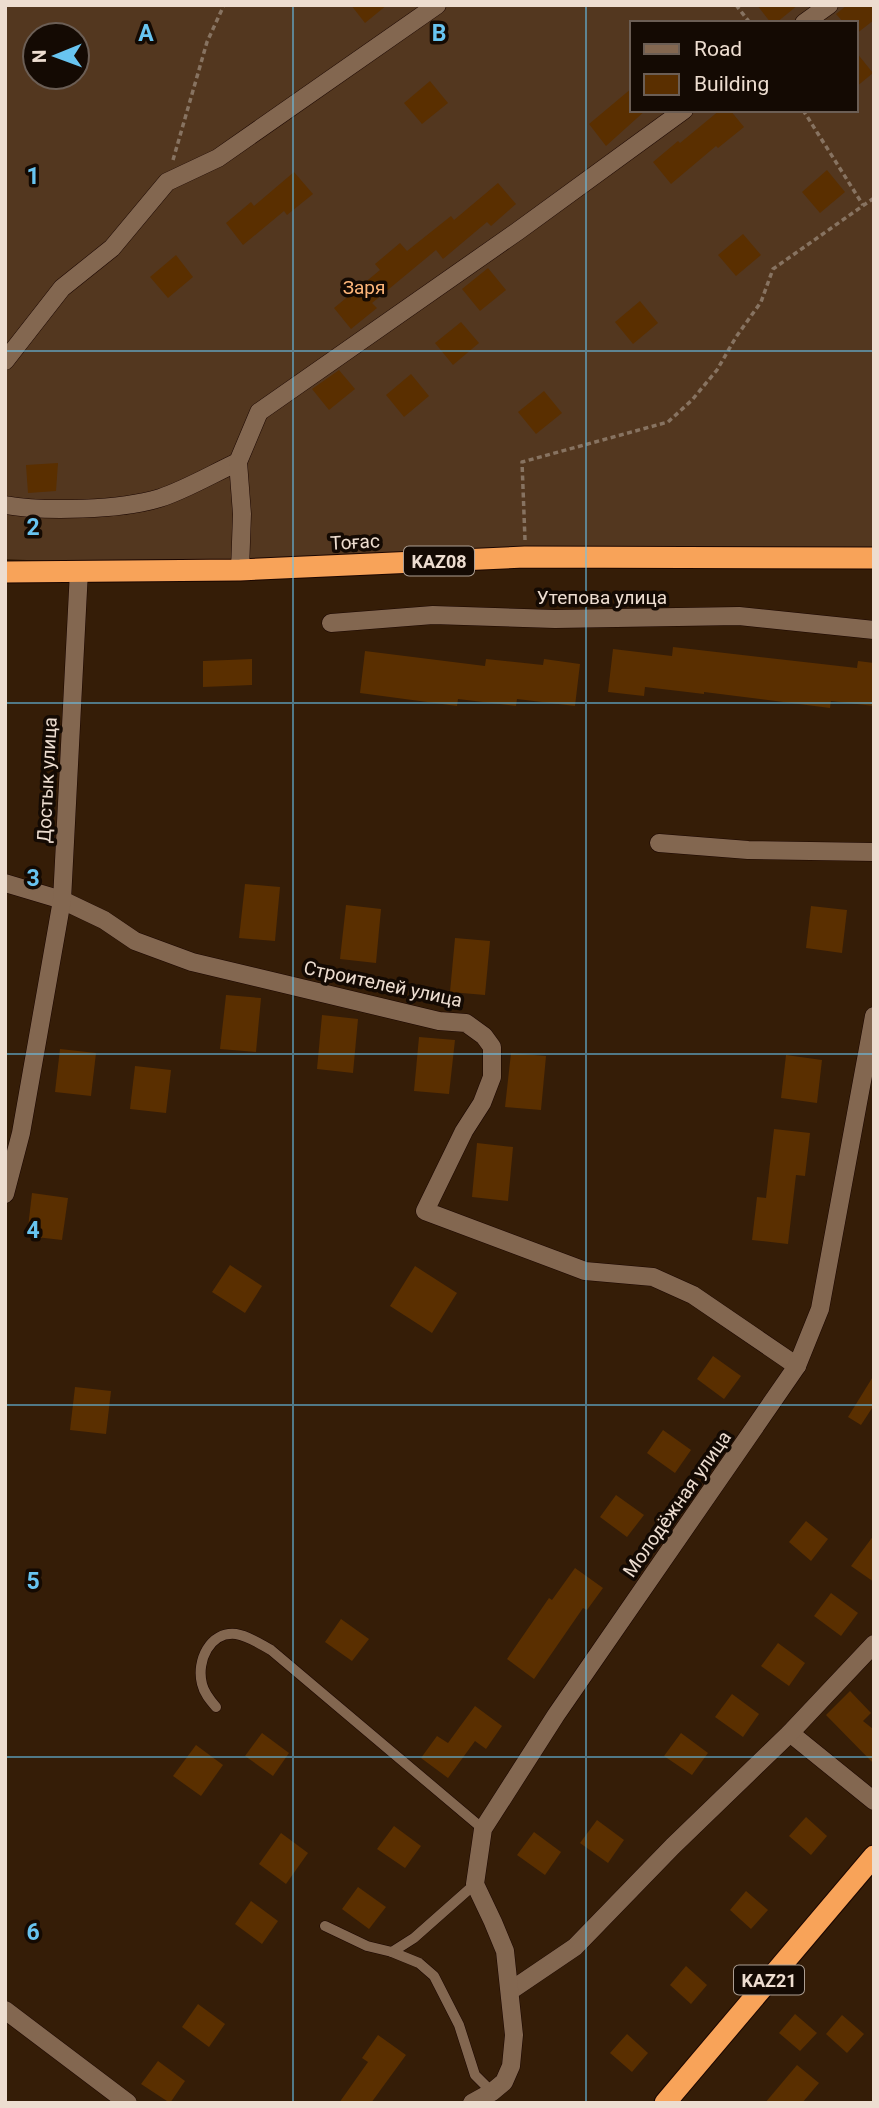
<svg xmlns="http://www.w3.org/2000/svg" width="879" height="2108" font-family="Roboto,sans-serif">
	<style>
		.garden { fill: #53371f; fill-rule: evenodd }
		.building { fill: #5a2f00 }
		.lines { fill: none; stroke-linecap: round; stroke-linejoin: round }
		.lane-casing { stroke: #1b0600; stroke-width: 11 }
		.street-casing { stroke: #1b0600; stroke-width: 19 }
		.highway-casing { stroke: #1b0600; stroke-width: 23 }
		.path { stroke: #877361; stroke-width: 3.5; stroke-dasharray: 5 3.5; stroke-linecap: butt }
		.lane { stroke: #836750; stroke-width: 10 }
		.street { stroke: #836750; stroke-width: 18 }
		.highway { stroke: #f8a359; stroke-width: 21 }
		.grid { fill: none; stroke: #68c4f0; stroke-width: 2; stroke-opacity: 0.55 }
		.labels { text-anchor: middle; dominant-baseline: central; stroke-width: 7; stroke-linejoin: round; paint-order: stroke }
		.shield { fill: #140a03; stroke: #ac9e92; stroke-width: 2 }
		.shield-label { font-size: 18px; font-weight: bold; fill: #edddd0 }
		.park-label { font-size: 19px; fill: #feb67a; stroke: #140a03 }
		.street-label { font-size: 19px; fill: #edddd0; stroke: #140a03 }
		.grid-label { font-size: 23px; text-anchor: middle; font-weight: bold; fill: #68c4f0; stroke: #140a03; stroke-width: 7; stroke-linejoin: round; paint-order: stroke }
	</style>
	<rect width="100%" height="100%" fill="#351d07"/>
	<path class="garden" d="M5,5H874V561L240,570L5,559ZM632,23H856V110H632ZM35,35H77V77H35Z"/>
	<g class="building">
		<path d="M351,5H387L365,23Z"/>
		<path d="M757,5H798L776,23H771Z"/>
		<path d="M847,5H874V20L856,34V23H844L836,14Z"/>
		<path d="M856,52L873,73L856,87Z"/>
		<path d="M430,81L448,103L422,124L404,103Z"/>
		<path d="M632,88V110H646L606,146L589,124Z"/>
		<path d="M720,110H730L744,127L718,148L716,146L671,184L653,162L678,141L680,143Z"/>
		<path d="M827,170L845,192L820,213L802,192Z"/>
		<path d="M294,172L313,194L287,215L284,211L243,245L226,223L251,202L254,206Z"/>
		<path d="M498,183L516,204L491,226L487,222L443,259L436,250L372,303L377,308L351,329L334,308L380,270L375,264L400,243L407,251L451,216L454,220Z"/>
		<path d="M743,234L761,255L736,276L718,255Z"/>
		<path d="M176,255L193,277L168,298L150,277Z"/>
		<path d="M488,268L506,290L480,311L462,289Z"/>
		<path d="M640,301L658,323L633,344L615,322Z"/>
		<path d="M461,322L479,343L453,365L435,343Z"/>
		<path d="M339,370L355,389L329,410L312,389Z"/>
		<path d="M411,374L429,396L404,417L386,395Z"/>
		<path d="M544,391L562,413L536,434L518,412Z"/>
		<path d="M58,463L56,491L28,493L26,465Z"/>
		<path d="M673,647L857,668L858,661L874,663V706L831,701L830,708L704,692V694L645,687L644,696L608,692L613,649L672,656Z"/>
		<path d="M365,651L485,666L486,659L543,665L544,659L580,664L575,706L517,699L516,706L458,699L457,706L360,693Z"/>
		<path d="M252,659V685L203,687V661Z"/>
		<path d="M245,884L280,887L275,941L239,938Z"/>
		<path d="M346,905L381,909L376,963L340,959Z"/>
		<path d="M811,906L847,910L842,953L806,948Z"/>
		<path d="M455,938L490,941L485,995L450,992Z"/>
		<path d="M226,995L261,998L256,1052L220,1049Z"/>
		<path d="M322,1015L358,1019L353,1073L317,1069Z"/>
		<path d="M419,1037L455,1040L449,1094L414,1091Z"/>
		<path d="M60,1049L96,1053L91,1096L55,1092Z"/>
		<path d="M511,1053L546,1056L541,1110L505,1107Z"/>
		<path d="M786,1055L822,1060L817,1103L781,1098Z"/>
		<path d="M135,1066L171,1070L166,1113L130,1109Z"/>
		<path d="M774,1129L810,1133L805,1176L796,1175L788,1244L752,1240L757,1197L766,1198Z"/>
		<path d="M477,1143L513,1147L508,1201L472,1197Z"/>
		<path d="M32,1193L68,1198L62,1240L27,1236Z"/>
		<path d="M230,1265L262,1286L245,1313L212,1292Z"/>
		<path d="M415,1266L457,1293L432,1333L390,1306Z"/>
		<path d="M713,1356L741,1376L724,1399L697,1379Z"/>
		<path d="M874,1375V1405L861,1425L848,1417Z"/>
		<path d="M75,1387L111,1391L106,1434L70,1430Z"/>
		<path d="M663,1430L691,1450L675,1473L647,1453Z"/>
		<path d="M616,1495L644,1515L627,1537L600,1517Z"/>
		<path d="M806,1521L828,1539L811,1561L789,1542Z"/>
		<path d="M874,1535V1582L851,1566Z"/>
		<path d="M575,1568L603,1588L587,1610L583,1608L534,1679L507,1659L549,1598L552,1600Z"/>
		<path d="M831,1593L858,1613L841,1636L814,1616Z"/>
		<path d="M341,1619L369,1639L352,1661L325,1642Z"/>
		<path d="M778,1643L805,1663L789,1686L761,1666Z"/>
		<path d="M850,1691L871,1713L863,1721L873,1729L874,1728V1764L826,1715Z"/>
		<path d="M732,1694L759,1714L743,1737L715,1717Z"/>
		<path d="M475,1706L502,1726L486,1749L475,1741L448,1778L421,1758L437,1736L448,1743Z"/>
		<path d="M262,1733L289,1753L273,1776L245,1756Z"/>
		<path d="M681,1733L708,1753L692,1775L664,1756Z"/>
		<path d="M196,1745L223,1765L201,1796L173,1776Z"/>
		<path d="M806,1817L827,1836L811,1855L789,1836Z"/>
		<path d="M597,1820L624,1840L608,1863L580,1843Z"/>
		<path d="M394,1826L421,1846L405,1868L377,1849Z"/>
		<path d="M534,1832L561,1852L545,1875L517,1855Z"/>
		<path d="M281,1833L308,1853L286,1884L259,1864Z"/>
		<path d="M358,1887L386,1907L369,1929L342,1909Z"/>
		<path d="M746,1891L768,1910L751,1929L730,1910Z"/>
		<path d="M251,1901L278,1921L262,1944L235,1924Z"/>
		<path d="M686,1966L707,1985L691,2004L670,1985Z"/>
		<path d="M198,2004L225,2024L209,2047L182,2027Z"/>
		<path d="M795,2014L817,2033L800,2051L779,2033Z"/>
		<path d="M842,2015L864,2034L847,2053L826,2034Z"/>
		<path d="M627,2034L648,2053L632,2072L610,2053Z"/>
		<path d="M378,2035L406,2055L371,2103H339L368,2062L362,2058Z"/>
		<path d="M158,2061L185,2081L170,2103L141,2084Z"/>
		<path d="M797,2065L819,2083L802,2103H765Z"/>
	</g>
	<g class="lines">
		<defs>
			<g id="lane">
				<path d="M216,1707C210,1700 204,1693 202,1684C196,1661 210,1631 236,1634C249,1636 260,1644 271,1650L483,1829"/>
				<path d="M325,1926L367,1946L392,1952L419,1963L434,1976L459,2025L475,2075L492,2092"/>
				<path d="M392,1952L414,1938L475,1884"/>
			</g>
			<g id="street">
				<path d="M804,23L829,5"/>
				<path d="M5,361L62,288L112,248L167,182L218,158L437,5"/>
				<path d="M5,505C45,512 121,510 160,498C185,490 214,473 238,462"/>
				<path d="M240,570L242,514L238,462L259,412L518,231L684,110"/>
				<path d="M331,623L433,615L555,619L739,616L874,630"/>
				<path d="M659,843L748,850L874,852"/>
				<path d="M5,883L62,900L104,920L135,941L192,962L439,1021L466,1023L484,1036L492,1047V1077L482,1103L464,1131L425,1211L585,1271L653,1277L693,1295L797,1366"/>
				<path d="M5,1194L21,1133L62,900L79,571"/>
				<path d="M790,1733L874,1801"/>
				<path d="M510,1991L575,1947L673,1846L790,1733L874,1644"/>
				<path d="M5,2010L128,2103"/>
				<path d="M472,2103L492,2092L504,2082L511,2066L514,2035L505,1951L493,1922L475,1884L483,1829L556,1715L797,1366L820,1309L874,1016"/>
			</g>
			<g id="highway">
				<path d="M5,572L240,570L525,557L874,558"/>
				<path d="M665,2103L874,1856"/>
			</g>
		</defs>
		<use href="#lane" class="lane-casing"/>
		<use href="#street" class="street-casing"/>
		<use href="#highway" class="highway-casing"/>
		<g class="path">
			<path d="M736,5L750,23"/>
			<path d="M803,110L863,205"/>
			<path d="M173,160L207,42L224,5"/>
			<path d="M525,540L522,462L668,422L692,400L717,370L736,337L761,302L773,269L874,198"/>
		</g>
		<use href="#lane" class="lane"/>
		<use href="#street" class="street"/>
		<use href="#highway" class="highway"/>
	</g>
	<path class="grid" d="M293,5V2103M586,5V2103M5,351H874M5,703H874M5,1054H874M5,1405H874M5,1757H874"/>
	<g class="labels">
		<g class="shield">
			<rect x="404" y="546.5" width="70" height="29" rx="5"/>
			<rect x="734" y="1965.5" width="70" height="29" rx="5"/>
		</g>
		<g class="shield-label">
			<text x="439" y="561">KAZ08</text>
			<text x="769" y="1980">KAZ21</text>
		</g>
		<g class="park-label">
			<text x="364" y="287">Заря</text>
		</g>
		<g class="street-label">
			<text transform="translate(355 542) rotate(-3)">Тоғас</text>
			<text x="602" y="597">Утепова улица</text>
			<text transform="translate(47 780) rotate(-87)">Достык улица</text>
			<text transform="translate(383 984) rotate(12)">Строителей улица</text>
			<text transform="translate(677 1504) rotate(-55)">Молодёжная улица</text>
		</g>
	</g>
	<g class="grid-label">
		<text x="146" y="41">A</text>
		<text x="439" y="41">B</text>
		<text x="33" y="184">1</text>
		<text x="33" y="535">2</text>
		<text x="33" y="886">3</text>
		<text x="33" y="1238">4</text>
		<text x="33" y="1589">5</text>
		<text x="33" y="1940">6</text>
	</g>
	<rect width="879" height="2108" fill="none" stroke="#edddd0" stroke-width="14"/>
	<rect x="630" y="21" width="228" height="91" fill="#140a03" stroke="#6b5e55" stroke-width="2"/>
	<rect x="644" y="44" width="35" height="10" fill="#836750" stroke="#6b5e55" stroke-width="2"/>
	<text x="694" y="56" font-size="21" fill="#edddd0">Road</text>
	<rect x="644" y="74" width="35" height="21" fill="#5a2f00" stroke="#6b5e55" stroke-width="2"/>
	<text x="694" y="91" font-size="21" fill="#edddd0">Building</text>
	<g transform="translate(56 56) rotate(269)"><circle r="33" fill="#140a03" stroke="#6b5e55" stroke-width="2"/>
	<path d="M0-5L12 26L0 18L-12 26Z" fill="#68c4f0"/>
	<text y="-10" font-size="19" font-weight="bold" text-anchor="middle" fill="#edddd0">N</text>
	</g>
</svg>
